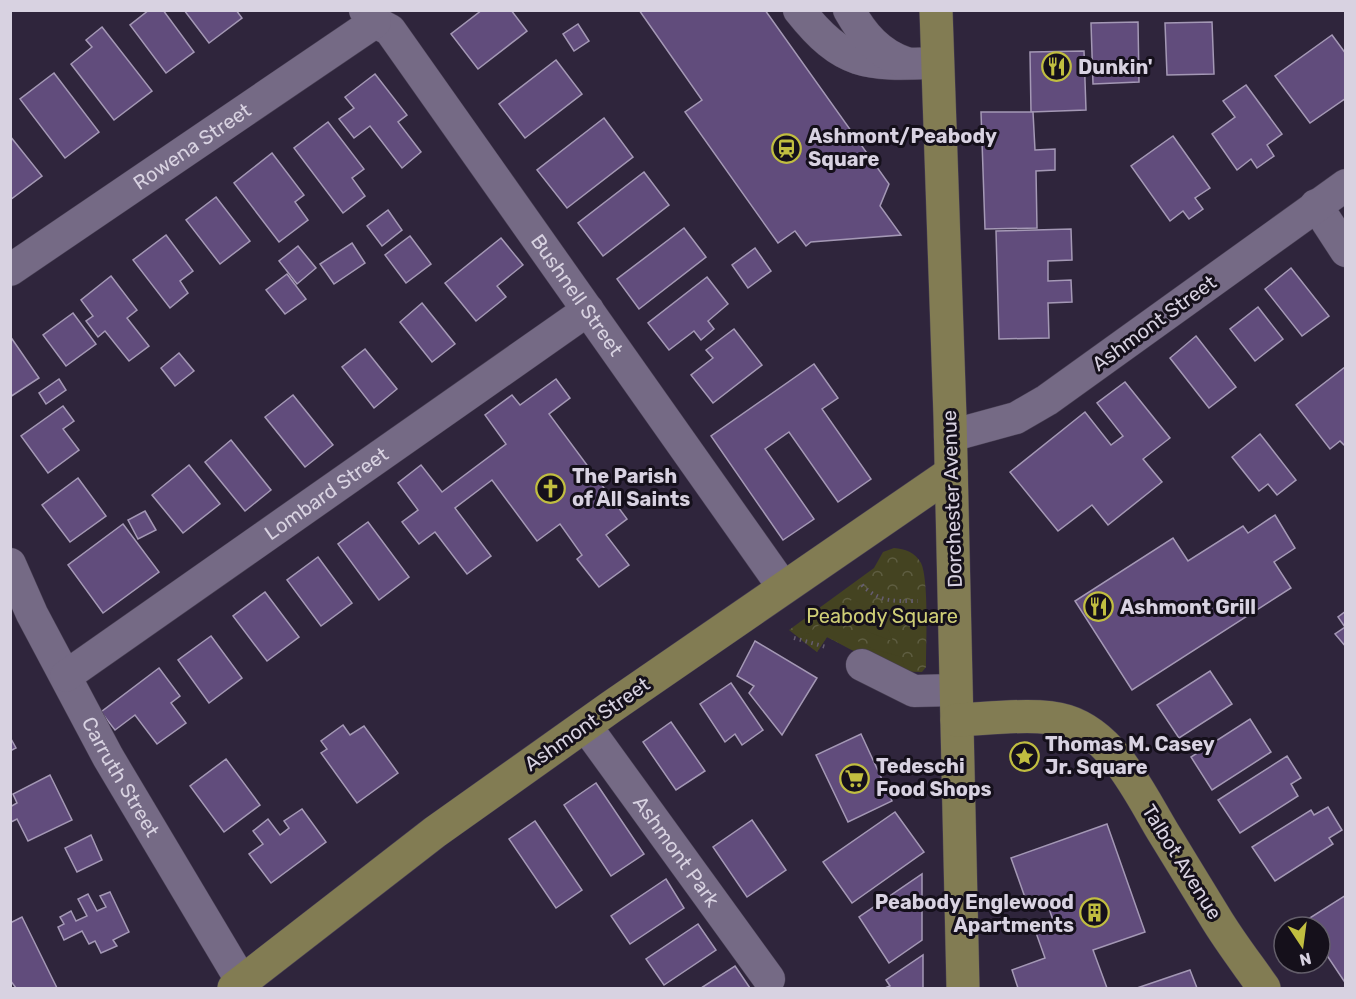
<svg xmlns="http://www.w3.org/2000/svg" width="1356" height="999" font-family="Rubik,sans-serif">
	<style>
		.park { fill: url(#park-crowns) }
		.garden { fill: #444321 }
		.building { fill: #614c7c; stroke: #a498b5; stroke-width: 1.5 }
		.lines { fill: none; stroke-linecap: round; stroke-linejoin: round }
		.minor-casing { stroke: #494054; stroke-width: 33 }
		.major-casing { stroke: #494054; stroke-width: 34 }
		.path { stroke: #665d72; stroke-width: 4; stroke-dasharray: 1.5 4.5; stroke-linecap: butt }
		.minor { stroke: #756a85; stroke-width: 32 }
		.major { stroke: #827c53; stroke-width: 33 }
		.labels { text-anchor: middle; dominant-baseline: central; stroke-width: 6; stroke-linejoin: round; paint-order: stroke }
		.poi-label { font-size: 20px; font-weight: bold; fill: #d8d2e1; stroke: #15101b; text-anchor: start }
		.street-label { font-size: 20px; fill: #d8d2e1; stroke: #15101b }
		.park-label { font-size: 20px; fill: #cfce76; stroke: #15101b }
	</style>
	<defs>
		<pattern id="park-crowns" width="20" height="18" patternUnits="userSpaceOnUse" patternTransform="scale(1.5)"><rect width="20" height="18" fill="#444321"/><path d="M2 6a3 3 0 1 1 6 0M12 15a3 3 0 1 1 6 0" fill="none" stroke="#5e5d41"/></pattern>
	</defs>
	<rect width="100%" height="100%" fill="#2f253c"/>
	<path class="park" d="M894,548C905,549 915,552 921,563C929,579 926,645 926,667L922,672C888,673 857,652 827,637L817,652L789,630L874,568L883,552Z"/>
	<g class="garden">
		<path d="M853,599L868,609L881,610L893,641C872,634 852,627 840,608Z"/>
		<path d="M828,622H836L859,642L872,649L899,656L902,659L906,672L879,663L827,637L817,652L800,639L822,623Z"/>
	</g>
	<g class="building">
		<path d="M149,10H163L194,52L166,73L130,25Z"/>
		<path d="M184,10H236L242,18L209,43Z"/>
		<path d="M482,10H511L527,31L478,69L451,34Z"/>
		<path d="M639,10H765L889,184L880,206L901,235L811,242L806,246L795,231L778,243L685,112L702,100Z"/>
		<path d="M1138,22L1139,82L1093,84L1091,23Z"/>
		<path d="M1212,22L1214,74L1167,75L1165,23Z"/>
		<path d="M578,24L589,41L574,51L563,34Z"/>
		<path d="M102,27L152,91L114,120L71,64L92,47L86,40Z"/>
		<path d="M1332,35L1346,54V98L1310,123L1275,76Z"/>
		<path d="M1084,51L1086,110L1031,112L1030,52Z"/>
		<path d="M556,60L582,94L525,138L499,104Z"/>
		<path d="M54,73L99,132L65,158L20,99Z"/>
		<path d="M375,74L407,115L398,122L421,152L402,168L370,126L354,138L339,119L354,108L345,97Z"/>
		<path d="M1246,85L1282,134L1267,145L1274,156L1257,168L1251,159L1237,170L1212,134L1235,117L1223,101Z"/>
		<path d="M981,112H1033L1035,150L1055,149V170L1036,171L1037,228L985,229Z"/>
		<path d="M604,118L633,157L567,208L537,170Z"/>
		<path d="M328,122L364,169L352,178L365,196L343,213L294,148Z"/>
		<path d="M10,136L42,176L10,200Z"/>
		<path d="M1173,136L1210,188L1195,198L1203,209L1189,219L1183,211L1170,221L1131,166Z"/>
		<path d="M272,153L304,195L295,202L308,220L279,242L234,183Z"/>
		<path d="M644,172L669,205L603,256L578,223Z"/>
		<path d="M216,197L250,241L220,264L186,220Z"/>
		<path d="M388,210L402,230L382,246L367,226Z"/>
		<path d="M684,228L706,257L639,309L617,279Z"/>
		<path d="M1071,229L1072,260L1048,261V281L1071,280L1072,302L1048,303L1049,338L999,339L996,231Z"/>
		<path d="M166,235L193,271L180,281L188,293L170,308L133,260Z"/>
		<path d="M410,236L431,264L406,283L385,255Z"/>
		<path d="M501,238L523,265L497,286L506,297L476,321L445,283Z"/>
		<path d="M352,243L365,263L334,284L320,264Z"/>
		<path d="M298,246L316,268L297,284L279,261Z"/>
		<path d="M755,248L771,271L748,288L732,265Z"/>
		<path d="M1291,268L1329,316L1302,336L1265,289Z"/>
		<path d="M287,274L306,299L285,314L266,290Z"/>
		<path d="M111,276L137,310L127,318L149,346L129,361L105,331L98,337L86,321L93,316L81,300Z"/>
		<path d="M707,277L728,304L708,321L714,329L701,340L694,331L669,350L648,323Z"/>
		<path d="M422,303L455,344L432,362L400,322Z"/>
		<path d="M1258,307L1283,339L1255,361L1230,329Z"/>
		<path d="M73,313L96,344L66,366L43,335Z"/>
		<path d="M734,329L762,365L713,403L691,375L713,358L706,350Z"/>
		<path d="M10,336L39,378L10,397Z"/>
		<path d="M1196,336L1236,387L1209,408L1170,358Z"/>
		<path d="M365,349L397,389L374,408L342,367Z"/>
		<path d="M179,353L194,371L175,386L161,368Z"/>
		<path d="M814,364L838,398L822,409L871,479L838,502L789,432L765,449L814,519L783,540L711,436Z"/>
		<path d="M1345,367L1346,447L1340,441L1330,449L1296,405Z"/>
		<path d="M59,379L66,390L46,404L39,393Z"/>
		<path d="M556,379L570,398L549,414L627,519L606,535L629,565L599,587L577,559L582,555L560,524L537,541L492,480L455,508L491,556L467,574L435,532L419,544L402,522L418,510L398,483L421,465L442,492L506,444L485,415L512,395L520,405Z"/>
		<path d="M1125,382L1170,438L1143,459L1162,482L1108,525L1092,505L1058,531L1010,472L1085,412L1111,445L1123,436L1097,403Z"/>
		<path d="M293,395L333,445L305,467L265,417Z"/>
		<path d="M63,406L74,421L63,429L79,450L48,473L21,436Z"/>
		<path d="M1260,434L1296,480L1277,495L1268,484L1259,491L1232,457Z"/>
		<path d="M231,440L271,490L245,511L205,462Z"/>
		<path d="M189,465L220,504L183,533L152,495Z"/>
		<path d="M78,478L106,516L70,542L42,505Z"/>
		<path d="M145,511L156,530L138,539L128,520Z"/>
		<path d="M1275,515L1295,548L1274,562L1291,588L1132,690L1075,601L1173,538L1188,561L1243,526L1248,533Z"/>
		<path d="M368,522L409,577L379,600L338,544Z"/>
		<path d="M123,524L159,572L103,613L68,565Z"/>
		<path d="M318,557L352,603L321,626L287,580Z"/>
		<path d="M265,592L299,637L267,661L233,616Z"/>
		<path d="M1346,611V647L1335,634L1345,627L1338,617Z"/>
		<path d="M211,636L242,678L209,703L178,660Z"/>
		<path d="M755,641L817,678L782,735L749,693L754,686L737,676Z"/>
		<path d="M159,668L180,696L171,703L186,723L157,744L135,715L115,730L101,712Z"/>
		<path d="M1210,671L1232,704L1179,738L1157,705Z"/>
		<path d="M731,683L763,730L742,745L735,734L725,742L700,704Z"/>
		<path d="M1250,719L1271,752L1212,790L1191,757Z"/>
		<path d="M671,722L705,771L676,790L643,742Z"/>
		<path d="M343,725L350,735L364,726L398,773L357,803L321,753L327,749L321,741Z"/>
		<path d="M861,734L892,801L848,822L816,755Z"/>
		<path d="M10,737L16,748L10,751Z"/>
		<path d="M1287,756L1301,778L1291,784L1298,796L1240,833L1218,800Z"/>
		<path d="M226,759L260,805L224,832L190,786Z"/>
		<path d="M50,775L72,820L28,841L17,819L11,822L10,821V807L17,803L13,794Z"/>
		<path d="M596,783L644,854L611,876L564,805Z"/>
		<path d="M1328,807L1342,830L1329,838L1333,844L1275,881L1252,847L1311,810L1314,815Z"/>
		<path d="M302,809L326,842L271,883L249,854L263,844L253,831L268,819L280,835L289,828L284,821Z"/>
		<path d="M895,812L924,852L852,903L823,862Z"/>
		<path d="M752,820L786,870L747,897L713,847Z"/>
		<path d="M535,821L582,890L556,908L509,839Z"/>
		<path d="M1107,824L1145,932L1093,950L1107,988H1018L1012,970L1045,958L1035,930L1054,923L1045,897L1027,903L1011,858Z"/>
		<path d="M91,835L102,860L77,872L65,848Z"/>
		<path d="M922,874V940L889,963L859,917Z"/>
		<path d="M666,879L684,908L630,944L611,916Z"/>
		<path d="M110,892L129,932L113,940L117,946L101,953L95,941L89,944L82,931L64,940L58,927L64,924L60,917L71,911L76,921L87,916L78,899L88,894L97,911L106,907L100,896Z"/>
		<path d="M1346,895V984L1320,945V927H1309L1305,921Z"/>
		<path d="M22,917L57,988H16L10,980V923Z"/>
		<path d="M698,924L716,950L664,985L646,959Z"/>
		<path d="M923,955V988H885L890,986L886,980Z"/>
		<path d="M735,966L750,988H701Z"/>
		<path d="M1190,970L1197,988H1137Z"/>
	</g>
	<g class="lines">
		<defs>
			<g id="minor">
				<path id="s1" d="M365,10L375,22L390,30L783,587"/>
				<path d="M799,10C844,67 868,65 936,63"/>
				<path d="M849,10C863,35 879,54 906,63"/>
				<path d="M1316,205L1346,251"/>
				<path id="s2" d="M10,270L375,22"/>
				<path d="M950,436L1016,418L1047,400L1346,185"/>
				<path id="s3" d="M10,564L32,614L108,757L242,982"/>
				<path d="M862,665L914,691L956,690"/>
				<path id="s4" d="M66,676L588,310"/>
				<path id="s5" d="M585,725L769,979"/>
			</g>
			<g id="major">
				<path d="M936,10L950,417L963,988"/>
				<path d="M957,720C987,719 1039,712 1066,721C1114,736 1139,792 1163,832C1180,860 1198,889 1215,917C1230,942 1248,965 1264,988"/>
				<path d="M234,988L435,832L611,707L951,473"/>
			</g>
		</defs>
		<use href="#minor" class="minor-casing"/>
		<use href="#major" class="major-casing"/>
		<g class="path">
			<path d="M862,585C880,603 895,601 918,601"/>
			<path d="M794,638L826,647"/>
		</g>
		<use href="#minor" class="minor"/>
		<use href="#major" class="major"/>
	</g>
	<defs>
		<symbol id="restaurant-ring" viewBox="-11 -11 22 22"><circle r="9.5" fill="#15101b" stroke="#c1be40" stroke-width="1.5"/><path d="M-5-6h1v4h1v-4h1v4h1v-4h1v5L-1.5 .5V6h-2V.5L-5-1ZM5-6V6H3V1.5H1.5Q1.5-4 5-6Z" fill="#c1be40"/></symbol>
		<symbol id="station-ring" viewBox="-11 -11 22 22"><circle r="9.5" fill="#15101b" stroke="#c1be40" stroke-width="1.5"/><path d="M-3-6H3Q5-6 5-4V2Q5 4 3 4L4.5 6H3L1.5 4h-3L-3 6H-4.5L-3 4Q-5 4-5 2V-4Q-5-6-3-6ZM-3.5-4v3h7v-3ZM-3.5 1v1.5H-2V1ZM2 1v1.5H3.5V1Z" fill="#c1be40"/></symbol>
		<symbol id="church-ring" viewBox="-11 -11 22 22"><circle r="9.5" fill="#15101b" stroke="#c1be40" stroke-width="1.5"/><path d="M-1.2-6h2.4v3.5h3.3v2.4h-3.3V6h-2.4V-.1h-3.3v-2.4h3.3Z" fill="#c1be40"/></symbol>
		<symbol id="sight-ring" viewBox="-11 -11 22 22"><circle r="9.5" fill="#15101b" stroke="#c1be40" stroke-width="1.5"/><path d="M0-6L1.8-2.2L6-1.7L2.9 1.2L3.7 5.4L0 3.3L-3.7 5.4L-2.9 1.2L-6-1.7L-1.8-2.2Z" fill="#c1be40"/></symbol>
		<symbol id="supermarket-ring" viewBox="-11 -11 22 22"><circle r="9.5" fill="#15101b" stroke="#c1be40" stroke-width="1.5"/><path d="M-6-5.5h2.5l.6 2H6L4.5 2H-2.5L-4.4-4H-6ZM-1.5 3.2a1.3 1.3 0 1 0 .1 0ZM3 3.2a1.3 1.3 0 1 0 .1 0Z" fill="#c1be40"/></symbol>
		<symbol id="building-ring" viewBox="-11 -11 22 22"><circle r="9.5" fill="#15101b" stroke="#c1be40" stroke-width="1.5"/><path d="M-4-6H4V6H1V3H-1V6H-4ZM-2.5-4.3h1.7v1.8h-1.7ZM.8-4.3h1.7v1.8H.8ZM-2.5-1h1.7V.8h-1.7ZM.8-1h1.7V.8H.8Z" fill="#c1be40"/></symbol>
	</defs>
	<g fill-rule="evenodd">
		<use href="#restaurant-ring" x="1040" y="50" width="33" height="33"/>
		<use href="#station-ring" x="770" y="132" width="33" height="33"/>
		<use href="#church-ring" x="534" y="472" width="33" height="33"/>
		<use href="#restaurant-ring" x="1082" y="590" width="33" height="33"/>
		<use href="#sight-ring" x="1008" y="740" width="33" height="33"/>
		<use href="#supermarket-ring" x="838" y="762" width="33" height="33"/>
		<use href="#building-ring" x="1078" y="896" width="33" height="33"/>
	</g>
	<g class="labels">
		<g class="poi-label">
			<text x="1078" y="67">Dunkin'</text>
			<text x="808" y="136">Ashmont/Peabody<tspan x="808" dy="23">Square</tspan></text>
			<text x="572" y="476">The Parish<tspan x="572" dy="23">of All Saints</tspan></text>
			<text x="1120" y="607">Ashmont Grill</text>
			<text x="1045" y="744">Thomas M. Casey<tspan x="1045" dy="23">Jr. Square</tspan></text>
			<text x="876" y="766">Tedeschi<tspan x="876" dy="23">Food Shops</tspan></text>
			<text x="1074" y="902" text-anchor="end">Peabody Englewood<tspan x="1074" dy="23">Apartments</tspan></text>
		</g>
		<g class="street-label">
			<text stroke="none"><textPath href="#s2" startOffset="220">Rowena Street</textPath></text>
			<text stroke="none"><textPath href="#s1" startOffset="357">Bushnell Street</textPath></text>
			<text transform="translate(1154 323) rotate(-36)">Ashmont Street</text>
			<text stroke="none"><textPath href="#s4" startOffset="318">Lombard Street</textPath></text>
			<text transform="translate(952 499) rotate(-92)">Dorchester Avenue</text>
			<text transform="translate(587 724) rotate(-35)">Ashmont Street</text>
			<text stroke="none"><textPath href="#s3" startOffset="240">Carruth Street</textPath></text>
			<text stroke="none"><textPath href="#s5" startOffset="156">Ashmont Park</textPath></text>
			<text transform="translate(1182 862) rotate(58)">Talbot Avenue</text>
		</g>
		<g class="park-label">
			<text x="882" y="616">Peabody Square</text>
		</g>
	</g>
	<rect width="1356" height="999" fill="none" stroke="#d8d2e1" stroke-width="24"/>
	<g transform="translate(1302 945) rotate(167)"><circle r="28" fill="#15101b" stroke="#635e6a" stroke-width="1.5"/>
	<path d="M0-4.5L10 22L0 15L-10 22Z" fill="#c1be40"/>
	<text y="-9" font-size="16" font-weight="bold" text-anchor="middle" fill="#d8d2e1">N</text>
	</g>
</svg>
